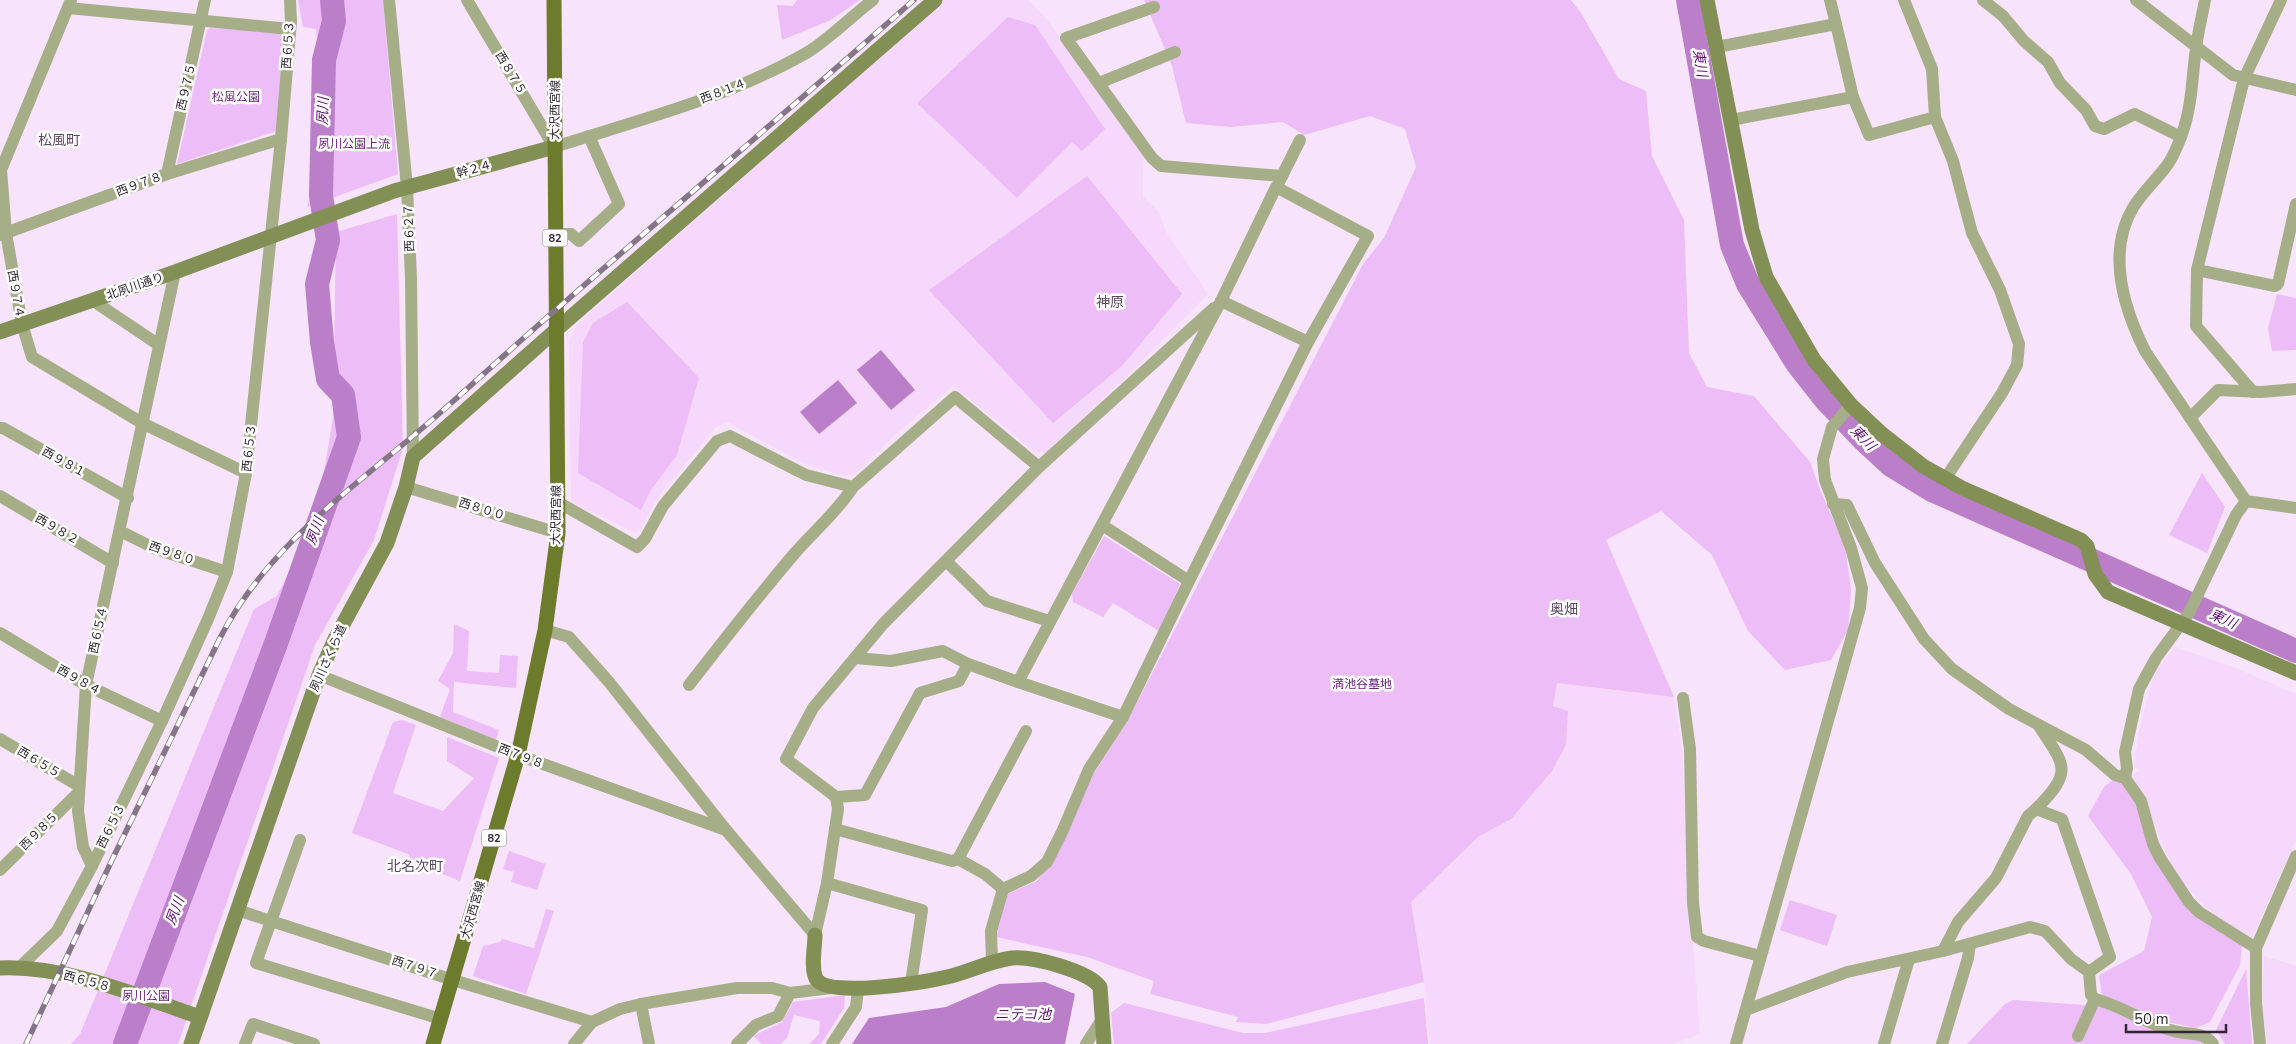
<svg xmlns="http://www.w3.org/2000/svg" width="2296" height="1044" font-family="'Nunito Sans','Noto Sans JP',sans-serif">
	<style>
		.built { fill: #f6d8fc }
		.green { fill: #edbdf8 }
		.water { fill: #bb7fc9 }
		.lines { fill: none; stroke-linecap: round; stroke-linejoin: round }
		.river { stroke: #bb7fc9; stroke-width: 24 }
		.street { stroke: #a5ae87; stroke-width: 12 }
		.secondary { stroke: #839055; stroke-width: 15 }
		.primary { stroke: #6c7b2c; stroke-width: 15 }
		.rail-casing { stroke: #847687; stroke-width: 5.5 }
		.rail { stroke: #fff; stroke-width: 4; stroke-dasharray: 11; stroke-linecap: butt }
		.labels { text-anchor: middle; dominant-baseline: central; stroke-width: 5; stroke-linejoin: round; paint-order: stroke }
		.shield { fill: #fff; stroke: #6e6770; stroke-width: 1 }
		.shield-label { font-size: 11px; font-weight: bold; fill: #302632 }
		.street-label { font-size: 12px; fill: #302632; stroke: #fff }
		.park-label { font-size: 12px; fill: #6c237c; stroke: #fff }
		.water-label { font-size: 14px; font-style: italic; fill: #5d106c; stroke: #fff }
		.neighbourhood-label { font-size: 14px; fill: #5c4760; stroke: #fff }
	</style>
	<rect width="100%" height="100%" fill="#f7e3fb"/>
	<g class="built">
		<path d="M945,0H1029L1048,21L1143,154V197L1160,213L1165,230L1208,294L1130,373L1045,453L1035,452L953,386L899,431L856,473L844,476L805,464L728,422L716,427L658,497L640,530L634,532L571,502L569,342L577,324Z"/>
		<path d="M2175,647L2233,667L2296,694V840L2251,940L2205,907L2174,872L2144,798L2132,776L2139,770L2134,767L2138,735L2150,688L2157,669Z"/>
		<path d="M1557,682L1674,697L1682,750L1690,907L1700,1034L1672,1044H1430L1424,982L1411,902L1478,837L1511,819L1553,706Z"/>
		<path d="M2264,956L2296,966V1044H2267L2262,1006Z"/>
	</g>
	<g class="green">
		<path d="M298,0H383L398,174L307,207C316,182 313,155 310,130L315,121L319,60L316,29L303,27Z"/>
		<path d="M797,0H860L829,21L782,40L777,5L793,6Z"/>
		<path d="M1144,0H1571L1581,13L1619,79L1646,91L1652,156L1684,220L1689,353L1707,387L1754,396L1810,462L1821,492L1845,546L1851,590L1848,630L1831,660L1785,670L1748,631L1712,555L1661,511L1606,540L1674,697L1557,683L1553,706L1568,711L1566,745L1552,771L1511,819L1478,837L1411,902L1424,982L1266,1024L1236,1022L1238,1017L1150,994L1154,981L1087,957L996,937L1007,894L1037,881L1066,835L1094,773L1127,722L1363,264L1384,238L1416,167L1405,129L1370,116L1304,135L1283,122L1231,127L1186,123L1172,66Z"/>
		<path d="M1008,17L1035,25L1105,129L1082,151L1072,142L1017,198L917,103Z"/>
		<path d="M211,28L284,33L277,131L177,164L207,30Z"/>
		<path d="M1087,176L1182,294L1122,366L1053,423L929,290Z"/>
		<path d="M397,214L403,448L374,540L315,645L178,1044H71L80,1034L254,609L277,596L316,518L333,418L336,232Z"/>
		<path d="M2277,294L2296,298V350L2272,351L2268,328Z"/>
		<path d="M627,302L699,378L677,455L651,490L641,510L578,473L583,342L593,323Z"/>
		<path d="M2202,473L2225,507L2207,553L2169,535Z"/>
		<path d="M1104,536L1180,584L1159,631L1113,603L1103,617L1073,602L1072,594Z"/>
		<path d="M454,624L469,631L467,671L499,673L500,655L518,656L516,688L454,682L453,712L499,730L496,740L440,717L450,689L438,681L453,653Z"/>
		<path d="M402,720L416,725L393,793L443,811L474,778L447,761V737L499,758L460,881L414,863L408,854L352,833L393,722Z"/>
		<path d="M2114,779L2122,781L2138,802L2196,914L2242,944L2240,965L2210,1022L2196,1028L2168,1022L2102,996L2099,975L2144,951L2152,917L2131,874L2088,816L2104,787Z"/>
		<path d="M509,851L546,864L537,890L511,882L514,872L503,869Z"/>
		<path d="M1790,900L1837,915L1827,946L1780,930Z"/>
		<path d="M546,909L554,911L526,994L473,976L483,946L500,942L502,939L534,948Z"/>
		<path d="M2246,969L2252,1044H2225L2216,1030Z"/>
		<path d="M845,995L844,1008L821,1044H809L819,1034L820,1021L794,1015L787,1038L781,1044H762L753,1036L782,1022L793,1002Z"/>
		<path d="M1424,998L1428,1044H1114L1111,1013L1124,1003L1243,1033H1265Z"/>
		<path d="M2013,1000L2097,1006L2103,1005L2209,1044H1967L2005,1004Z"/>
	</g>
	<g class="water">
		<path d="M881,350L915,390L891,410L857,370Z"/>
		<path d="M838,380L857,403L819,434L800,412Z"/>
		<path d="M1045,982L1075,994L1065,1044H852L869,1018L946,1007L999,984Z"/>
	</g>
	<g class="lines">
		<g class="river">
			<path d="M1688,0L1732,245L1748,284L1797,363L1826,400L1864,440L1891,465L1932,490L2296,651"/>
			<path d="M125,1044L275,646L349,437L343,395L328,379L322,342L317,284L328,240L321,196L324,60L334,21L332,0"/>
		</g>
		<g class="street">
			<path d="M71,0L1,170L6,233L22,324L32,357L142,423L246,473"/>
			<path d="M389,0L407,187L411,278L413,457"/>
			<path d="M467,0L554,147C639,120 730,97 808,52C828,40 853,15 873,0"/>
			<path d="M1904,0L1932,69L1935,117L1953,161L1972,233L2000,290L2019,344L2017,365L2002,393L1945,479"/>
			<path d="M1983,0L2003,16L2024,41L2048,62L2060,83L2086,110L2095,126L2104,129L2135,114L2181,137"/>
			<path d="M2136,0L2233,75L2296,90"/>
			<path d="M1154,7L1066,38L1152,158L1161,166L1282,176"/>
			<path d="M68,8L290,29"/>
			<path d="M1717,47L1836,24L1830,0"/>
			<path d="M1099,83L1175,52"/>
			<path d="M1853,97L1869,135L1935,117"/>
			<path d="M1731,120L1853,97L1836,24"/>
			<path d="M167,174L205,0"/>
			<path d="M1279,182L1300,140"/>
			<path d="M555,234H571L579,241L619,204L589,136"/>
			<path d="M0,235L167,174L281,139"/>
			<path d="M2197,270L2275,286L2278,284L2296,204"/>
			<path d="M92,300L159,345"/>
			<path d="M1221,301L1308,342"/>
			<path d="M2253,392L2196,326L2197,270L2244,79L2281,0"/>
			<path d="M2190,418L2218,390L2261,392L2296,389"/>
			<path d="M0,428H3L128,498"/>
			<path d="M406,487L558,533"/>
			<path d="M0,496L113,563"/>
			<path d="M556,501L637,547L645,539L663,506L717,441L730,436L806,475L853,487"/>
			<path d="M2246,501L2296,508"/>
			<path d="M1833,504L1847,505L1875,563L1924,639L1952,669L2009,709L2086,750L2115,775L2125,778L2141,801L2153,844L2160,858L2189,902L2199,912L2256,948"/>
			<path d="M1102,525L1189,581"/>
			<path d="M120,531L156,549L227,572"/>
			<path d="M946,561L987,601L1049,621"/>
			<path d="M545,630L569,637L609,682L726,830L815,935"/>
			<path d="M0,633L86,685L162,721"/>
			<path d="M855,658L891,661L943,651L968,664L1018,682L1123,717"/>
			<path d="M319,675L518,755L726,830"/>
			<path d="M689,685C724,640 758,596 795,553C814,531 837,512 853,487L955,397L1039,467"/>
			<path d="M1683,698L1690,749L1693,903L1697,937L1704,941L1760,956"/>
			<path d="M2039,726C2066,767 2073,771 2036,809L2062,819L2110,957L2089,972"/>
			<path d="M0,739L79,786"/>
			<path d="M2125,778L2127,768L2125,752L2139,689L2156,658L2189,613L2236,515L2246,501L2145,351C2123,307 2106,252 2134,206C2143,192 2155,181 2165,168C2172,160 2178,145 2182,134C2192,107 2192,77 2196,48C2198,32 2202,16 2205,0"/>
			<path d="M836,797L865,795L920,693L959,681L968,664"/>
			<path d="M835,829L952,861L958,859L985,874L1003,889"/>
			<path d="M300,840L256,963L441,1019"/>
			<path d="M958,859L1026,731"/>
			<path d="M92,866L162,721L208,619L227,572L246,473L281,139L291,22L290,0"/>
			<path d="M0,870L79,792"/>
			<path d="M827,883L922,910L911,983"/>
			<path d="M1003,889L1031,876L1047,862L1062,832L1089,769L1123,717L1189,581L1308,342L1368,236L1276,187L1221,301L1018,682"/>
			<path d="M237,910L453,980L592,1022"/>
			<path d="M815,935L827,883L838,809L836,797L786,759L813,708L883,624L1039,467L1214,308"/>
			<path d="M1943,951L1958,922L1996,878L2028,816L2036,809"/>
			<path d="M992,962L991,931L1003,889"/>
			<path d="M20,967L57,931L92,866L83,847L78,811L86,685L175,272"/>
			<path d="M641,1004L649,1044"/>
			<path d="M1746,1010L1847,972L1943,951L2030,927L2045,931L2071,959L2089,972L2091,995L2095,999C2122,1006 2147,1024 2174,1031C2188,1035 2204,1031 2213,1044"/>
			<path d="M2078,1036L2095,999"/>
			<path d="M245,1044L253,1024L314,1044"/>
			<path d="M574,1044L592,1022L620,1009L641,1004L737,988H772L790,993L831,988"/>
			<path d="M737,1044L756,1025L778,1016L790,993"/>
			<path d="M832,1044L856,1007L858,989"/>
			<path d="M1086,1044L1101,1021"/>
			<path d="M1736,1044L1860,608L1862,588L1851,548L1825,480L1823,459L1832,427L1851,405"/>
			<path d="M1884,1044L1909,959"/>
			<path d="M1942,1044L1968,958L1970,944"/>
			<path d="M2260,1044L2256,1003V948L2296,856"/>
		</g>
		<g class="secondary">
			<path d="M1707,0L1752,230L1766,277L1814,360L1851,405L1882,434L1923,466L1962,488L2081,540L2087,546L2095,574L2108,592L2296,673"/>
			<path d="M0,332L175,272L394,191L554,147"/>
			<path d="M815,935C815,947 810,970 817,980C830,998 925,982 947,977C969,972 989,961 1012,958C1033,956 1088,971 1100,987L1104,1044"/>
			<path d="M0,968C66,965 138,996 200,1017"/>
			<path d="M191,1044L319,675L335,639L387,543L406,487L413,457L556,330L935,0"/>
		</g>
		<path class="primary" d="M433,1044L518,755L545,630L558,533L554,0"/>
		<defs>
			<path id="rail" d="M26,1044L112,860L220,638C270,541 361,483 441,412C480,378 518,342 558,308C676,205 796,104 914,0"/>
		</defs>
		<use href="#rail" class="rail-casing"/>
		<use href="#rail" class="rail"/>
	</g>
	<g class="labels">
		<g class="shield">
			<rect x="542.5" y="229.5" width="25" height="17" rx="4"/>
			<rect x="481.5" y="829.5" width="25" height="17" rx="4"/>
		</g>
		<g class="shield-label">
			<text x="555" y="238">82</text>
			<text x="494" y="838">82</text>
		</g>
		<g class="street-label">
			<text transform="translate(288 45) rotate(-86)">西６５３</text>
			<text transform="translate(511 73) rotate(59)">西８７５</text>
			<text transform="translate(186 87) rotate(-77)">西９７５</text>
			<text transform="translate(723 91) rotate(-21)">西８１４</text>
			<text transform="translate(555 110) rotate(-89)">大沢西宮線</text>
			<text transform="translate(474 169) rotate(-15)">幹２４</text>
			<text transform="translate(139 184) rotate(-20)">西９７８</text>
			<text transform="translate(409 228) rotate(-92)">西６２７</text>
			<text transform="translate(135 286) rotate(-19)">北夙川通り</text>
			<text transform="translate(16 294) rotate(80)">西９７４</text>
			<text transform="translate(249 448) rotate(-84)">西６５３</text>
			<text transform="translate(64 462) rotate(29)">西９８１</text>
			<text transform="translate(482 509) rotate(17)">西８００</text>
			<text transform="translate(556 515) rotate(-89)">大沢西宮線</text>
			<text transform="translate(57 529) rotate(30)">西９８２</text>
			<text transform="translate(172 553) rotate(19)">西９８０</text>
			<text transform="translate(98 630) rotate(-78)">西６５４</text>
			<text transform="translate(328 658) rotate(-66)">夙川さくら道</text>
			<text transform="translate(79 680) rotate(29)">西９８４</text>
			<text transform="translate(521 756) rotate(21)">西７９８</text>
			<text transform="translate(39 762) rotate(31)">西６５５</text>
			<text transform="translate(111 826) rotate(-64)">西６５３</text>
			<text transform="translate(39 831) rotate(-45)">西９８５</text>
			<text transform="translate(473 910) rotate(-74)">大沢西宮線</text>
			<text transform="translate(415 967) rotate(18)">西７９７</text>
			<text transform="translate(87 981) rotate(15)">西６５８</text>
		</g>
		<g class="park-label">
			<text x="236" y="97">松風公園</text>
			<text x="354" y="144">夙川公園上流</text>
			<text x="1362" y="684">満池谷墓地</text>
			<text x="146" y="996">夙川公園</text>
		</g>
		<g class="water-label">
			<text transform="translate(1700 63) rotate(80)">東川</text>
			<text transform="translate(323 111) rotate(-88)">夙川</text>
			<text transform="translate(1863 438) rotate(46)">東川</text>
			<text transform="translate(315 531) rotate(-70)">夙川</text>
			<text transform="translate(2223 619) rotate(24)">東川</text>
			<text transform="translate(175 911) rotate(-69)">夙川</text>
			<text x="1023" y="1014">ニテコ池</text>
		</g>
		<g class="neighbourhood-label">
			<text x="59" y="140">松風町</text>
			<text x="1110" y="302">神原</text>
			<text x="1564" y="609">奥畑</text>
			<text x="415" y="866">北名次町</text>
		</g>
	</g>
	<path d="M2126 1024v8h100v-8" fill="none" stroke="#302632" stroke-width="2.5"/>
	<text x="2134" y="1024" font-size="15" fill="#302632" stroke="#ffffff" stroke-width="4" paint-order="stroke">50 m</text>
</svg>
